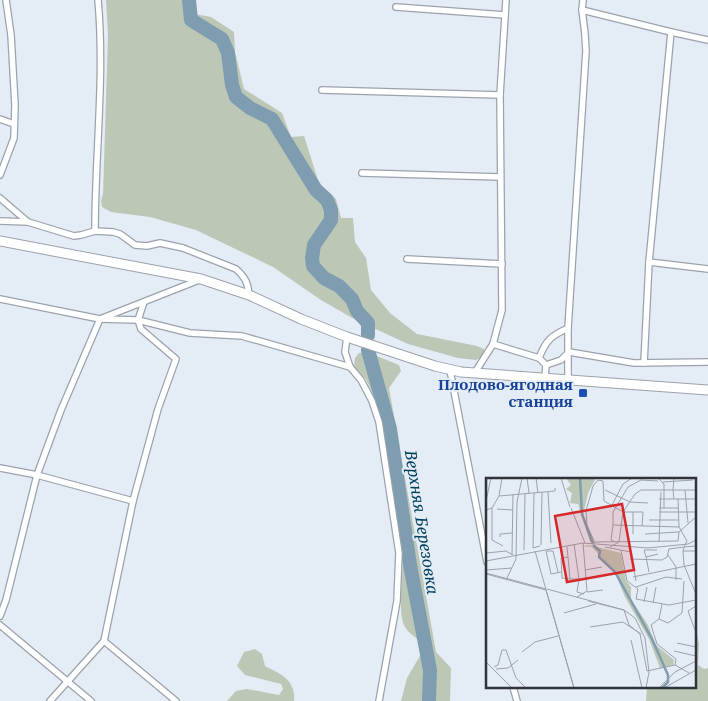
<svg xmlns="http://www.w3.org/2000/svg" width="708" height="701" font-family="'Noto Serif',serif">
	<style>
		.green { fill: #bdc7b6 }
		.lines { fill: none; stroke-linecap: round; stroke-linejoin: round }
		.river { stroke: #7e9db0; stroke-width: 14 }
		.street-casing { stroke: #9ba2ab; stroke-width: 8 }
		.primary-casing { stroke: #9ba2ab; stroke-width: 11 }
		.street { stroke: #fff; stroke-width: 5.5 }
		.primary { stroke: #fff; stroke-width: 9 }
		.transit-dot { fill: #1a4fb4; stroke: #e4ecf6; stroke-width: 2 }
		.labels { text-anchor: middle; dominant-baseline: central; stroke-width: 4; stroke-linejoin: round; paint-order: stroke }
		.transit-label { font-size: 15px; font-weight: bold; fill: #164399; stroke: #e4ecf6; text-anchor: end }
		.water-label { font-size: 16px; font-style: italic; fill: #03415d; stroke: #e4ecf6 }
		.inset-river { fill: none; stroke: #7e9db0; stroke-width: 2.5 }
		.inset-road { fill: none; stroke: #9ca2aa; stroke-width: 1 }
		.view { fill: #d62828; fill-opacity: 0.15; stroke: #d62828; stroke-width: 2.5 }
		.inset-edge { fill: none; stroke: #303337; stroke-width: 2.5 }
	</style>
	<rect width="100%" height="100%" fill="#e4ecf6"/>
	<g class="green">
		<path d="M106,0H194L195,14L211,17L234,32L235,52L244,89L282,113L291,137L304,136L319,183L336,199L341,218H353L355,242L366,258L371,290L390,313L417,334L477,346L484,349L483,356L476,360L458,358L408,344L354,319L321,300L273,267L196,230L150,217L111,212L102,207L101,201L103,194L108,35Z"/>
		<path d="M367,352L399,365L401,371L389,388L436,652L451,668L450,701H401L407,678L421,654L422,644C417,637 407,633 404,625C397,608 404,572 403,552C399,510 391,469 386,427L381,412L366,379L354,367L355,358L359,353Z"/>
		<path d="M694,619L699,644L698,665L704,669L708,668V701H646L647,687H694Z"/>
		<path d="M255,649L262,654L265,666C281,674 296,680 294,701H227L236,691L247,689L279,695L283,689L281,684L245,675L237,666L244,652Z"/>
	</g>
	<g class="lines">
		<g class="river">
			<path d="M189,0L191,20L222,39L228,53L232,85L236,97L250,108L272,119L316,190L327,200L331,210V220L314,245L312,258L313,266L324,278L339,286L352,299L357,311L368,323V335"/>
			<path d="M368,350L390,429L410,565L430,670L429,701"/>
		</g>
		<defs>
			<g id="street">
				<path d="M583,0L582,10L671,32"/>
				<path d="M396,7L505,15"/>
				<path d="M322,90L500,95"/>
				<path d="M0,119L14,124"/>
				<path d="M362,173L500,177"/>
				<path d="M0,175L14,138L15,105L11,35L6,0"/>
				<path d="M0,198L28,222L74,236L81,235L95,231L113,232L120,234L135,245L147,246L160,243L183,248L236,269C245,277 248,283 249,295"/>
				<path d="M0,221L28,222"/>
				<path d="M95,231C95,154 105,76 98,0"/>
				<path d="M407,259L502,264"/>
				<path d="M649,262L708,269"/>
				<path d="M0,299L100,319L138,320L190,333L242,336L350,367"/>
				<path d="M347,337L345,352L350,367L361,380L372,401L379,422L399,553L397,601L379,701"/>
				<path d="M493,344L539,358L546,365L545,378"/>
				<path d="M539,358C546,340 551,336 568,328"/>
				<path d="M644,363L649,262L671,32L708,40"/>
				<path d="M546,365L561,360L569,352L634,363L708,362"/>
				<path d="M450,370L487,562"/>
				<path d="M474,374L493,344L502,310L500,95L506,0"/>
				<path d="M568,379V328L586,51L585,34L582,10"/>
				<path d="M0,468L37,475L133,501L104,641L50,701"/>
				<path d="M133,501L158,409L176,359L141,329L138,320L144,302"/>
				<path d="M0,616L6,600L37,475L61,410L100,319L199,280"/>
				<path d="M0,625L91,701"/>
				<path d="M104,641L176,701"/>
				<path d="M513,687L517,701"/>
			</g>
			<path id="primary" d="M0,241L201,279L249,295L301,319L347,337L435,366L461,372L708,390"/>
		</defs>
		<use href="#street" class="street-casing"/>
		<use href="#primary" class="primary-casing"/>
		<use href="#street" class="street"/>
		<use href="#primary" class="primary"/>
	</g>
	<rect class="transit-dot" x="578" y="388" width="10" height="10" rx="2.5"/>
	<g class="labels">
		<g class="transit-label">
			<text x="573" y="384">Плодово-ягодная<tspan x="573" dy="17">станция</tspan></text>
		</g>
		<g class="water-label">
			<text transform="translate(422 522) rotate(81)">Верхняя Березовка</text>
		</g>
	</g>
	<g transform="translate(486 478)">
		<rect width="210" height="210" fill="#e4ecf6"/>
		<path d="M80,0H110L102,15L97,38L108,64H104L92,26L84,25L86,15L80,11L85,7ZM103,67L135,75L140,103L145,109V121L162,147L170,167L188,182L187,187L174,190L163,161L139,119L129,95L106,69L96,68Z" fill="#bdc7b6"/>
		<path class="inset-river" d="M94,0L96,36L107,66M107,67L114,73L113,79L129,94L166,161L182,197V204L176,210"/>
		<path class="inset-road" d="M41,0L43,15M50,0L52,15M75,0L84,29M172,0L178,6V30M177,4L207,2M119,12L144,24L162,25M199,12L202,45M62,14L65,65M48,15L47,70L54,68M13,18L69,13V10M173,21H210M188,21L187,12H210M192,21L193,49M0,23L5,0M126,27L137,6L146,0M6,30V62L17,68M85,30L99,65M173,30H193M11,31L27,32M0,32L6,30L13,18L16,0M173,34H210M163,42H192M0,45V61M127,47L125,62L129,64M147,56V34M159,56L193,54L210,39M14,59V56L26,55M108,64L192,63L193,54M173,64L175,14M109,65L101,47L100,33L107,8L112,2L117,3L118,23L137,34H157L156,48M88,66L93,101M55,67L56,14M210,68L198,69L197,73H210M81,69L82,79L84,101L76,100L75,80L82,79M119,69L145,74L150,103M124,69L133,64L137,34L149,16L155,12H187L188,0M38,72L39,16M135,72L141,103L152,111L150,121L183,127L210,122M49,73L88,210M197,73L198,87L210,116M0,75L20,73L27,77M26,77L27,16M182,77L190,89V102M160,79L158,72H171M144,81L176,82L181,79L183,71L198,69L201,63L193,49L127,47V34L142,9L155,2L172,3M0,83L97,65L162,70L202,66L210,62M0,92L26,90M99,92L116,89M72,94L67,73H60L65,96L75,94M163,94L160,79L172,76M0,95L60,111M0,96L60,112L88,210M147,99L210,86M21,100L30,81L31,24L36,0M84,101H93L91,114L98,116M150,109L180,99L196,101M61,111L138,132L143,147L154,156L161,193L189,187L203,195M101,114L117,112M91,119L101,113L97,65M102,123L138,132L149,140L159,160L163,194L160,210M158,124L161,109M167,125L170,109M78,135L110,126M173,141L176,126M104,149L137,144L155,156M209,152L202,133L210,128M145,162L156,210M191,165L210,169M188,173L210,178M36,174L49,164L72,158M0,184L26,210M189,187L190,181L171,166L165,147L173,141L182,145L196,135L198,103M8,189L12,187L16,172H20L30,200L40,210M10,191L22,190L32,182M173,210L189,194L210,183M178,210L210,192"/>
		<path class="view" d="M136,26L148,92L81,104L69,38Z"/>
		<rect width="210" height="210" class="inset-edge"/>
	</g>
</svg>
